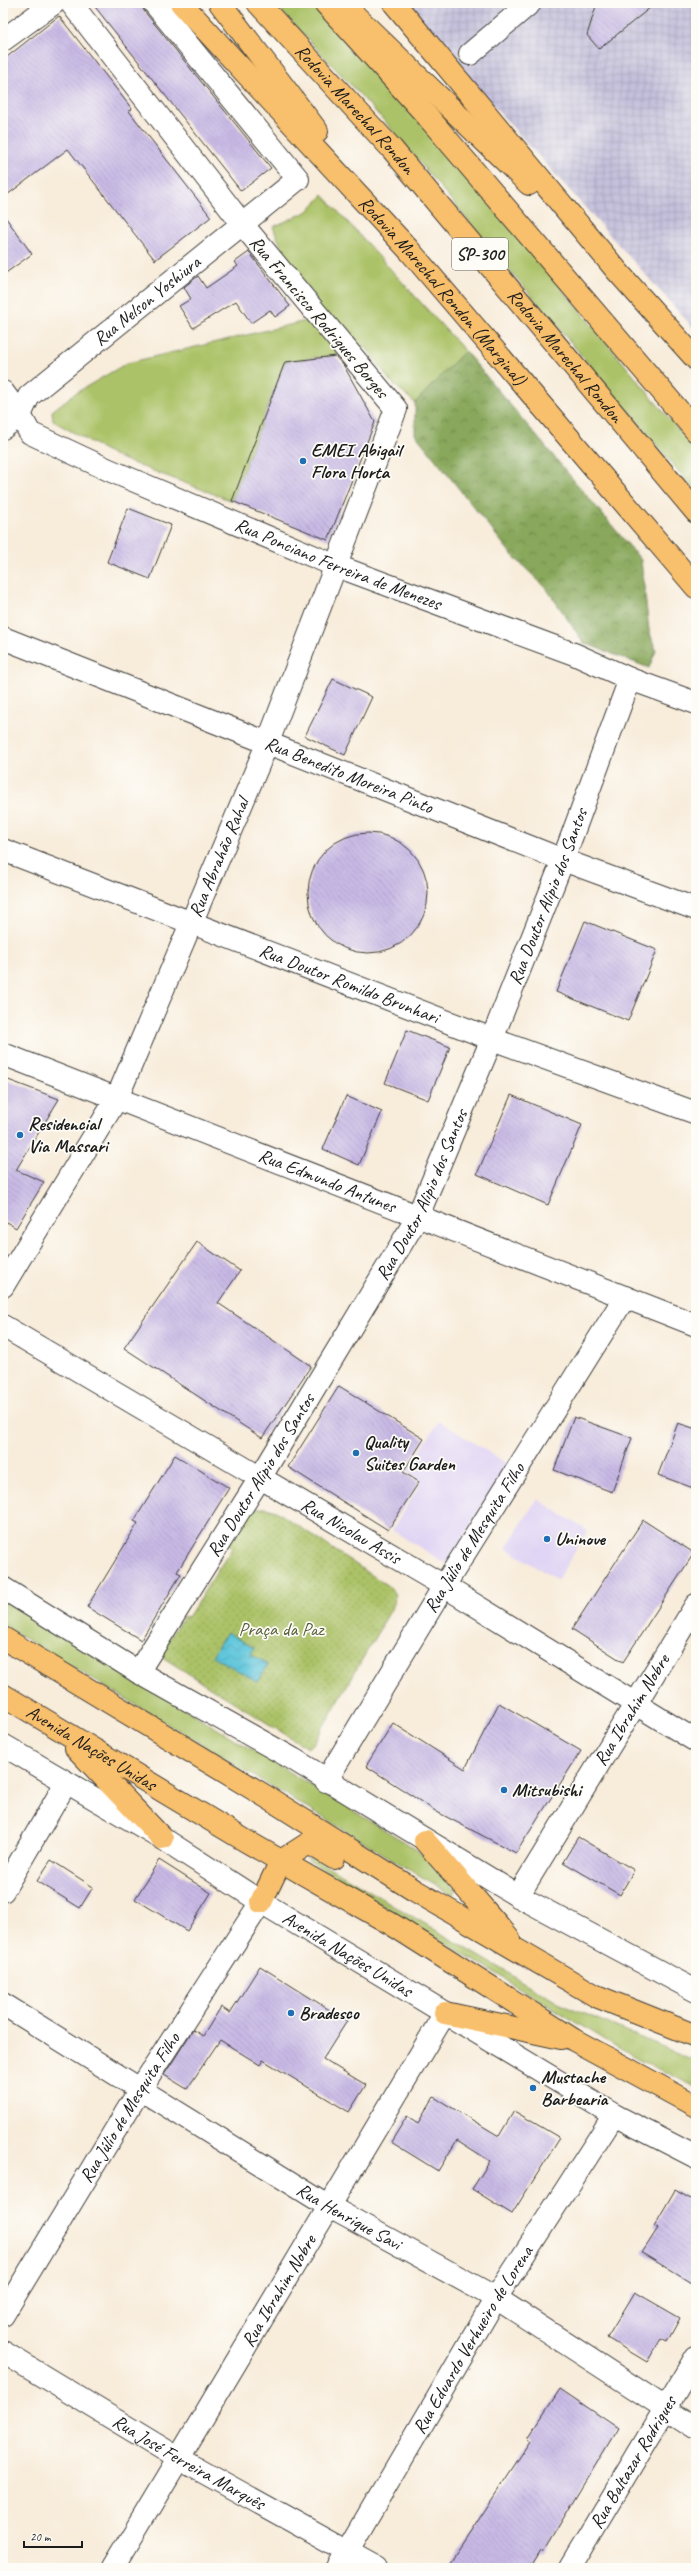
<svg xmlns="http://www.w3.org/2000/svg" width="699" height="2571" font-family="Caveat,sans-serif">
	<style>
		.built { fill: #e0d4f4 }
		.industrial { fill: url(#industrial-grid) }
		.grass { fill: #acc267; stroke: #646f42 }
		.forest { fill: url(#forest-crowns); stroke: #52623c }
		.park { fill: url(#park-dots); stroke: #646f42 }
		.water { fill: url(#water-waves); stroke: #3d717c }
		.building { fill: url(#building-back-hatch) }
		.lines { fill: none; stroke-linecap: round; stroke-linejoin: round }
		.minor-casing { stroke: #3d3b38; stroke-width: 24 }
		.major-casing { stroke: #3d3b38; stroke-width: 24 }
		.highway-casing { stroke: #3d3b38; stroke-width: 24 }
		.minor { stroke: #fff; stroke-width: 22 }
		.major { stroke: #f8bf6c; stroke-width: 22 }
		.highway { stroke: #f8bf6c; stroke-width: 22 }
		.poi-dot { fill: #1f6fb2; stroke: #fdfcf7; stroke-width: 1.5 }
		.labels { text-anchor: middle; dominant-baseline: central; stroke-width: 3.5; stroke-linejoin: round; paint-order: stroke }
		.shield { fill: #fdfcf7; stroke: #605f5e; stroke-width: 1 }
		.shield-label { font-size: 18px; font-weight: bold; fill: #1c1c1c }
		.street-label { font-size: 19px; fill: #1c1c1c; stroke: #fdfcf7 }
		.poi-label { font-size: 19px; font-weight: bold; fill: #1c1c1c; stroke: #fdfcf7; text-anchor: start }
		.park-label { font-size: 19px; fill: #565e3a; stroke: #fdfcf7 }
	</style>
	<defs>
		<pattern id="industrial-grid" width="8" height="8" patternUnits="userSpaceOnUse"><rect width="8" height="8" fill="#c4c0db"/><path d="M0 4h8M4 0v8" fill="none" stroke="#a8a4bb"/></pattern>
		<pattern id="forest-crowns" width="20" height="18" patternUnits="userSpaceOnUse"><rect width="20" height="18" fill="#89a85c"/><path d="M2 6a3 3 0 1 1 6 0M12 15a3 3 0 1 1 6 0" fill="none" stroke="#6f884b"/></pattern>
		<pattern id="park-dots" width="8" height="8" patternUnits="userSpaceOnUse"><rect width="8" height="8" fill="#acc267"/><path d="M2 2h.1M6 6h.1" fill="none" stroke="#93a659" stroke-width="1.8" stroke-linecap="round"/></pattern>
		<pattern id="water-waves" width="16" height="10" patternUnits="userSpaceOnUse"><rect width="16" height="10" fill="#5ec6db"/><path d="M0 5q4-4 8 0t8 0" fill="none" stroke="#51aabb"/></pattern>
		<pattern id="building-back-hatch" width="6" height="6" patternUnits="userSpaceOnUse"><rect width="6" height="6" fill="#c8b9e5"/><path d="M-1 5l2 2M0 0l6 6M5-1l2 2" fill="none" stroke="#ab9ec4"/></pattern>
	</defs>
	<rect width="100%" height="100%" fill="#fdfcf7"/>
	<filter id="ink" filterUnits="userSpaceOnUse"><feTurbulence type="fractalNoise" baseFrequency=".025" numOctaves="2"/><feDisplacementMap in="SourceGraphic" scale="8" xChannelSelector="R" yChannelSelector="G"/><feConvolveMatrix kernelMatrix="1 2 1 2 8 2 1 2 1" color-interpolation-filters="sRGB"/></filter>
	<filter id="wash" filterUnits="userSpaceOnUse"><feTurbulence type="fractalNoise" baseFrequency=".012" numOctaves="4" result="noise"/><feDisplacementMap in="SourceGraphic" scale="16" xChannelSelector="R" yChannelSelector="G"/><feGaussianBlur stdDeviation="0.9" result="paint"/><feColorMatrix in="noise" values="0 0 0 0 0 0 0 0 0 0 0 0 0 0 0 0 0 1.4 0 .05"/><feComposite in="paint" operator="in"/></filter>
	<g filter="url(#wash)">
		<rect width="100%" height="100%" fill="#f8ecda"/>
		<g class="built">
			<path d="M439,1421L509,1465L446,1564L392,1530L422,1481L407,1471Z"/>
			<path d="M537,1499L588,1531L557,1580L506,1548Z"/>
		</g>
		<path class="industrial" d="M401,3H696V331Z"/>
		<g class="grass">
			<path d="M274,3H310L408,108L530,250L696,451V492L389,126Z"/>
			<path d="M323,195L465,351L415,403L390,381L365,346L338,355L285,362L232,501L119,458L53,421L52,411L74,394L127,363L306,321L317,301L285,256L273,227L308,211Z"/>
			<path d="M3,1599L408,1844L428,1858L454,1889L455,1893L452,1895L3,1625Z"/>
			<path d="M314,1858L555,2001L696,2061V2087L637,2059L306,1859Z"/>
		</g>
		<path class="forest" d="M465,351L641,560L649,630L656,651L649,668L584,643L546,588L512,555L415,434V403Z"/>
		<path class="park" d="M258,1508H266L276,1511L391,1588L395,1595L394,1604L314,1743L307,1748L162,1657V1648L184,1616L188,1617L232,1548L227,1543L250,1511Z"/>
		<path class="water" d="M227,1632L254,1648L251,1654L268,1665L258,1682L212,1656Z"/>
		<g id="blocks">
			<g class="building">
				<path d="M92,3H142L144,11L271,168L241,191Z"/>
				<path d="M597,3H656L599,49L587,35Z"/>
				<path d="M59,16L132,109L129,111L211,217L155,260L68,149L3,198V60Z"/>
				<path d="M3,214L32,254L3,275Z"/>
				<path d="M249,252L290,306L275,317L270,310L251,323L236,301L193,328L179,306L191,299L184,287L198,276L206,288L238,266L235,262Z"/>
				<path d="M335,356L344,366L375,422L328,540L232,501L285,362Z"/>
				<path d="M128,508L171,525L150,579L107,562Z"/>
				<path d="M333,679L372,697L345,755L305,736Z"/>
				<circle cx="368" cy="893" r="60"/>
				<path d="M585,921L657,950L628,1021L556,992Z"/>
				<path d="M407,1030L450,1047L428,1100L385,1083Z"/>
				<path d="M3,1078L59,1099L16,1170L44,1182L16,1228L3,1220Z"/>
				<path d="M511,1095L582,1125L548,1205L477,1174Z"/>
				<path d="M346,1096L382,1112L359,1165L323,1149Z"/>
				<path d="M197,1242L240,1271L218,1303L311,1366L262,1438L124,1348Z"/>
				<path d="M339,1386L424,1439L403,1472L419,1482L388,1530L288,1467Z"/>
				<path d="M574,1417L632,1438L612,1492L554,1470Z"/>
				<path d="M678,1423L696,1429V1489L658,1475Z"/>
				<path d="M175,1455L229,1488L177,1572L181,1574L141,1640L87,1607L138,1523L134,1521Z"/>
				<path d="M643,1520L694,1553L623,1662L572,1629Z"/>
				<path d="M499,1703L581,1751L516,1853L437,1812L366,1766L393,1723L465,1769Z"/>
				<path d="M578,1837L634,1870L620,1895L563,1862Z"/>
				<path d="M51,1860L93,1887L80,1908L37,1881Z"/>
				<path d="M159,1860L211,1893L187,1931L135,1899Z"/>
				<path d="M260,1966L347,2021L323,2059L366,2085L349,2112L263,2060L260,2065L220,2040L187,2089L164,2075L193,2030L203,2036L221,2007L230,2013Z"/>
				<path d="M434,2097L499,2136L514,2111L560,2138L512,2214L472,2189L490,2161L457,2140L438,2171L391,2142L407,2116L418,2123Z"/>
				<path d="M675,2190L696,2202V2286L642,2253L658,2228L654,2226Z"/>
				<path d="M635,2292L680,2318L667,2342L661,2339L647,2362L607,2338Z"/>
				<path d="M560,2389L618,2428L543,2552L541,2550L530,2568H447L531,2440L528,2438Z"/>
			</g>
		</g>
	</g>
	<g filter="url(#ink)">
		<use href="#blocks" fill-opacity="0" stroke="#3d3b38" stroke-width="1"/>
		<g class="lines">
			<defs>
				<g id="minor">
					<path d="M3,40L54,3"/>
					<path d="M470,54L530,3"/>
					<path id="s1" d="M3,392L20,415L30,433L109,470L334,565L574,654L630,679L696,703"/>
					<path id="s2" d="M3,428L20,415L29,396L298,179L154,3"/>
					<path id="s3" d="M3,638L563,860L696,909"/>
					<path id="s4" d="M3,850L492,1039L696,1113"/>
					<path id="s5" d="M3,1054L696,1325"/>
					<path id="s6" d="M3,1286L117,1098L268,742L396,409L243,225L71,3"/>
					<path id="s7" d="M3,1326L444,1586L696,1741"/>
					<path d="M3,1588L138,1672L293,1759L518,1896L696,1991"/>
					<path id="s8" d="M138,1672L260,1478L417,1218L492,1039L563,860L630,679"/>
					<path id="s9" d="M3,1745L162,1838L261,1902L614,2115L696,2157"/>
					<path id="s10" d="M326,1781L444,1586L625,1297"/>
					<path d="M3,1891L66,1783"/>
					<path id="s11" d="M518,1896L696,1605"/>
					<path id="s12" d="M3,2004L328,2206L496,2298L696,2428"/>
					<path id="s13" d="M3,2315L139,2091L261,1902"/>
					<path id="s14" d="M3,2352L178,2458L377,2568"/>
					<path id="s15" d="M113,2568L445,2013"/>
					<path id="s16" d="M338,2568L496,2298L614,2115"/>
					<path id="s17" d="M570,2568L696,2357"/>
				</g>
				<g id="major">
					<path d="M3,1638L270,1799L414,1890L596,1996L696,2036"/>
					<path id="s18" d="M3,1695L246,1841L393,1925L574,2040L696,2106"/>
					<path d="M76,1748L162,1838"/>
					<path d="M425,1841L509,1938"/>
					<path d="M261,1902L281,1861L309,1843L334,1858"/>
					<path d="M445,2013L561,2038"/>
				</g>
				<g id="highway">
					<path id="s19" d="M181,3L409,250L696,587"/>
					<path d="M220,3L317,131"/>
					<path id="s20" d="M258,3L392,149L696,512"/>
					<path d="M325,3L428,117L696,431"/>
					<path d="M394,3L618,272L696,359"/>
					<path d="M343,4L529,184"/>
				</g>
			</defs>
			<use href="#minor" class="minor-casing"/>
			<use href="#major" class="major-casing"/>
			<use href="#highway" class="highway-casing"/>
			<use href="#minor" class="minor"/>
			<use href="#major" class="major"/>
			<use href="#highway" class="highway"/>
		</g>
	</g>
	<g class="poi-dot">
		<circle cx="303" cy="461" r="4"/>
		<circle cx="20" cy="1135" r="4"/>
		<circle cx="356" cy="1453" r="4"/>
		<circle cx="547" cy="1539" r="4"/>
		<circle cx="504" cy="1790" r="4"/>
		<circle cx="291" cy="2013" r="4"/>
		<circle cx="533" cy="2088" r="4"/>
	</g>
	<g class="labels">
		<rect class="shield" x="452" y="238" width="56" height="32" rx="3"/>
		<g class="shield-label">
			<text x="480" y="254">SP-300</text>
		</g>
		<g class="street-label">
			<text stroke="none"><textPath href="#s20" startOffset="144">Rodovia Marechal Rondon</textPath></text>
			<text stroke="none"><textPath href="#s19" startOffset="389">Rodovia Marechal Rondon (Marginal)</textPath></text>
			<text stroke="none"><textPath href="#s2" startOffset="194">Rua Nelson Yoshiura</textPath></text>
			<text transform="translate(319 317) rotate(50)">Rua Francisco Rodrigues Borges</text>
			<text stroke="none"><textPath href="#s20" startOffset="468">Rodovia Marechal Rondon</textPath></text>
			<text stroke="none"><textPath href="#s1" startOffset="384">Rua Ponciano Ferreira de Menezes</textPath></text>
			<text stroke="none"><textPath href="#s3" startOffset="372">Rua Benedito Moreira Pinto</textPath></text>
			<text stroke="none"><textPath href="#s6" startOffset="481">Rua Abrahão Rahal</textPath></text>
			<text stroke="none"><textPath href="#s8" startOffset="880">Rua Doutor Alipio dos Santos</textPath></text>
			<text stroke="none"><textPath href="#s4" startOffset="371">Rua Doutor Romildo Brunhari</textPath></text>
			<text stroke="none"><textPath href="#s5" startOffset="348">Rua Edmundo Antunes</textPath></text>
			<text stroke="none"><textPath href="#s8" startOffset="556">Rua Doutor Alipio dos Santos</textPath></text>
			<text stroke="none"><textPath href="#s8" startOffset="232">Rua Doutor Alipio dos Santos</textPath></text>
			<text stroke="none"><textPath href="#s7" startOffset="404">Rua Nicolau Assis</textPath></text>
			<text stroke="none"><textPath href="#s10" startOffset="285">Rua Júlio de Mesquita Filho</textPath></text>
			<text stroke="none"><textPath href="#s11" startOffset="218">Rua Ibrahim Nobre</textPath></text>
			<text stroke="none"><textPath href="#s18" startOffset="103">Avenida Nações Unidas</textPath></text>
			<text stroke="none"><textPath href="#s9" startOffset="403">Avenida Nações Unidas</textPath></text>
			<text stroke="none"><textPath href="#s13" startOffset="243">Rua Júlio de Mesquita Filho</textPath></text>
			<text stroke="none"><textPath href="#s12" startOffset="406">Rua Henrique Savi</textPath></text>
			<text stroke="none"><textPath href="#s15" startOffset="323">Rua Ibrahim Nobre</textPath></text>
			<text stroke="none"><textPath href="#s16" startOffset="265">Rua Eduardo Verhueiro de Lorena</textPath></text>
			<text stroke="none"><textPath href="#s14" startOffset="216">Rua José Ferreira Marquês</textPath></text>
			<text stroke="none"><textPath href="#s17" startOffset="123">Rua Baltazar Rodrigues</textPath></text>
		</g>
		<g class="poi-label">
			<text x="311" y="450">EMEI Abigail<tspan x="311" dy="22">Flora Horta</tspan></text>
			<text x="28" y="1124">Residencial<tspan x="28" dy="22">Via Massari</tspan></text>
			<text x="364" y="1442">Quality<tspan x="364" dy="22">Suites Garden</tspan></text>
			<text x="555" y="1539">Uninove</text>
			<text x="512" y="1790">Mitsubishi</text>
			<text x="299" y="2013">Bradesco</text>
			<text x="541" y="2077">Mustache<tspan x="541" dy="22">Barbearia</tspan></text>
		</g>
		<g class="park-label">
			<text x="281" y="1629">Praça da Paz</text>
		</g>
	</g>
	<rect width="699" height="2571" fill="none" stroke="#fdfcf7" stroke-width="16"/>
	<path d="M24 2541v6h58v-6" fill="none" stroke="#1c1c1c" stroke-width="2"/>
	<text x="30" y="2541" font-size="12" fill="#1c1c1c" stroke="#fdfcf7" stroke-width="3" paint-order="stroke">20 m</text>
</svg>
